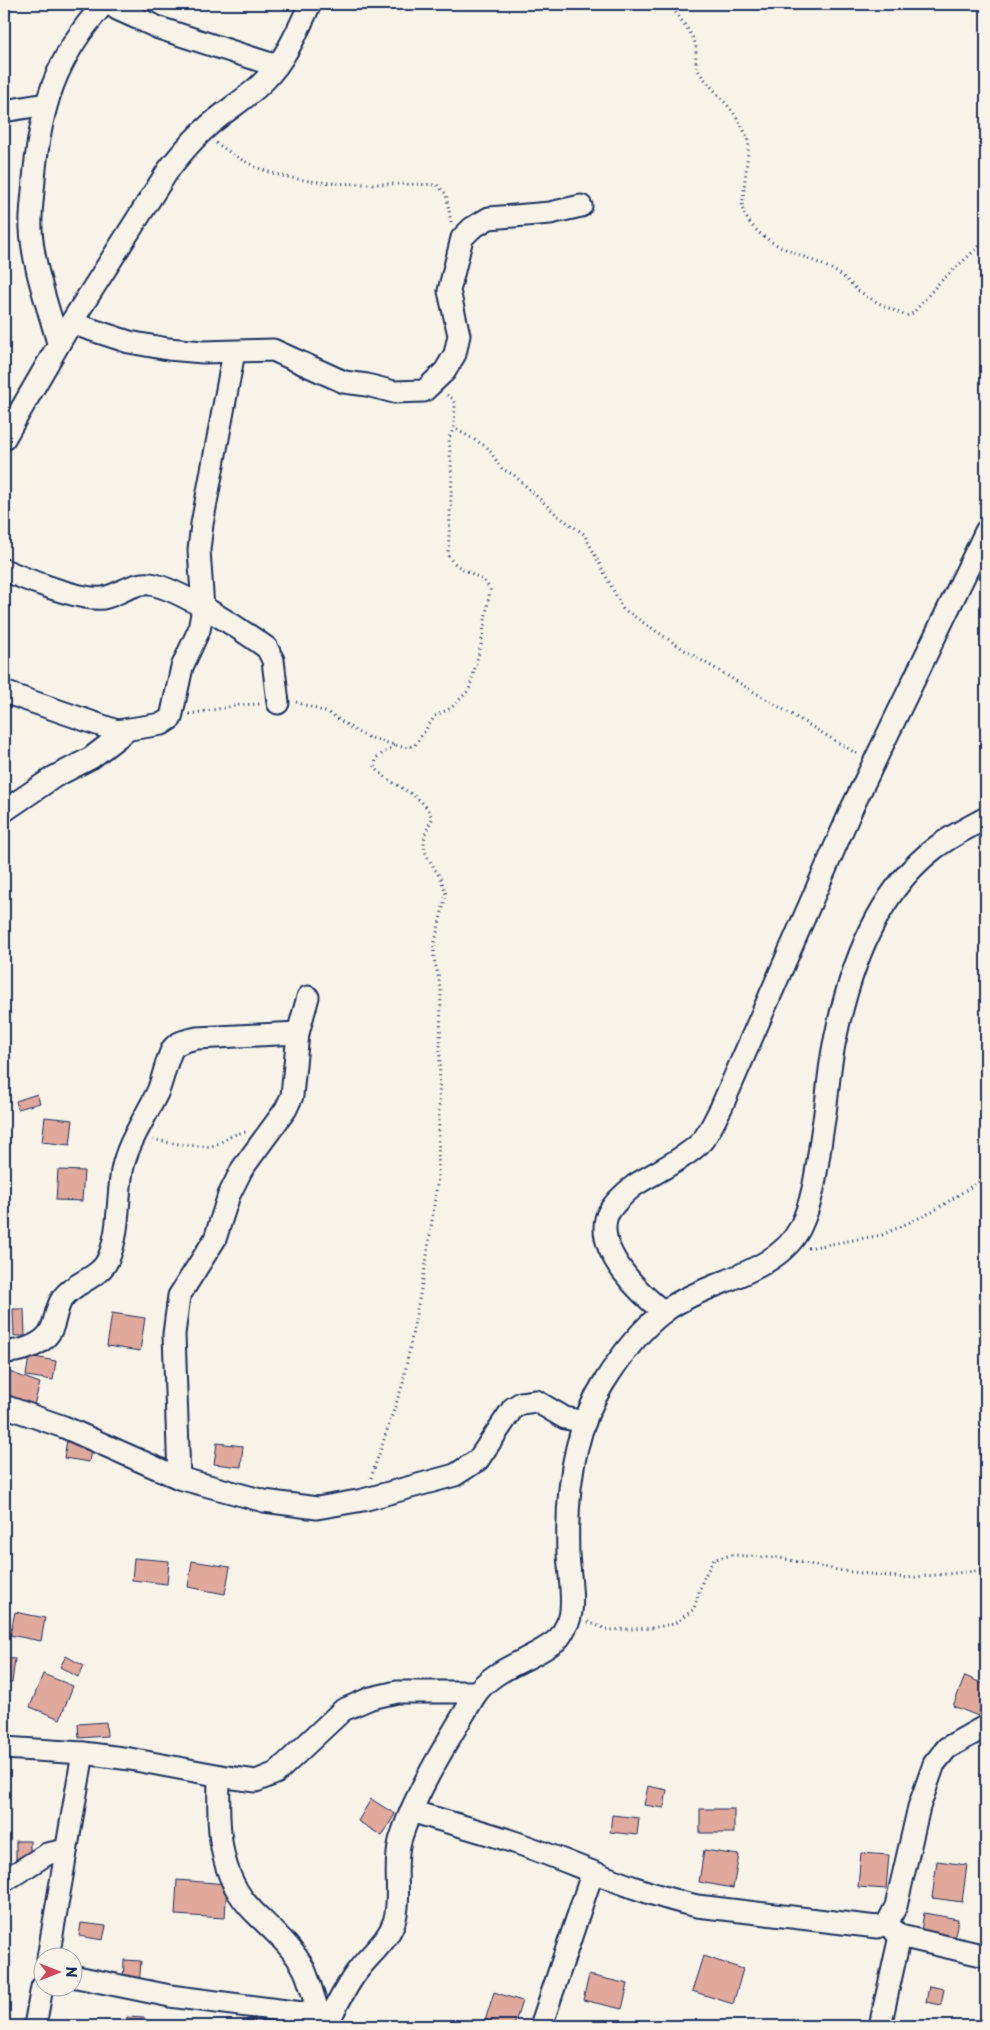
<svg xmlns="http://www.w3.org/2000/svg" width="990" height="2030" font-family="'Playpen Sans',sans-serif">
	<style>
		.building { fill: #e1a89c; stroke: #1b2f5e }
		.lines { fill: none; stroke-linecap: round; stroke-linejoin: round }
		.minor-casing { stroke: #1b2f5e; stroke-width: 25 }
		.path { stroke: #1b2f5e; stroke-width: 3; stroke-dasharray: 1 4; stroke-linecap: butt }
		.minor { stroke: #f7f3e8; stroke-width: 21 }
	</style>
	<rect width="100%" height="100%" fill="#f7f3e8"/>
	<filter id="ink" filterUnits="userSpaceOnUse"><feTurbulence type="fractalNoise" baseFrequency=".02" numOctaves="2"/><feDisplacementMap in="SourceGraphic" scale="10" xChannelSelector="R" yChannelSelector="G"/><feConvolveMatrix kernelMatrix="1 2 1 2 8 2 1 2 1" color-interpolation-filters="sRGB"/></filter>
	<g filter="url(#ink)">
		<g class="building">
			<path d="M37,1094L40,1103L18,1109L16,1101Z"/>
			<path d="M45,1117L73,1120L70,1145L42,1142Z"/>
			<path d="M58,1170L84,1171L82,1201L56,1200Z"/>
			<path d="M13,1309H24L25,1336H14Z"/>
			<path d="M112,1313L145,1318L140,1351L107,1346Z"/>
			<path d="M29,1356L56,1361L53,1380L26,1376Z"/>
			<path d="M4,1370L40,1383L34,1405L4,1395Z"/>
			<path d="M67,1440L92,1444L89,1462L64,1458Z"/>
			<path d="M217,1443L243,1446L241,1467L214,1464Z"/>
			<path d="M134,1558L169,1561L167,1584L132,1580Z"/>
			<path d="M192,1561L230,1567L225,1594L188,1587Z"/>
			<path d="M15,1612L45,1618L41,1641L10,1635Z"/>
			<path d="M66,1656L84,1666L78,1677L60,1667Z"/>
			<path d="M4,1658L15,1659L12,1683H4Z"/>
			<path d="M43,1674L73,1686L60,1719L30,1707Z"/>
			<path d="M965,1676L986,1685V1695L978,1716L953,1706Z"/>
			<path d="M106,1722L107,1736L79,1738L78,1724Z"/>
			<path d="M648,1786L667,1790L664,1808L644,1805Z"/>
			<path d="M371,1799L395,1814L382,1836L358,1821Z"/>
			<rect x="700" y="1809" width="34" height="24"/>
			<path d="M612,1815L639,1818L637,1835L610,1832Z"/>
			<rect x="16" y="1841" width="14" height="18"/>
			<path d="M704,1850L739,1855L733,1888L699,1882Z"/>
			<path d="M861,1853L889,1855L886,1889L858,1887Z"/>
			<path d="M937,1861L967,1865L962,1902L932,1898Z"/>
			<path d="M177,1880L227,1884L225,1918L175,1915Z"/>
			<path d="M924,1913L958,1919L954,1942L920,1937Z"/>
			<path d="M81,1923L106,1926L103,1940L79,1936Z"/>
			<path d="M703,1956L743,1969L733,2004L692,1991Z"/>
			<path d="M124,1960L141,1961L139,1986L123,1985Z"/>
			<path d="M589,1975L628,1984L622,2009L583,2000Z"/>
			<path d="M929,1986L944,1989L941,2005L926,2002Z"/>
			<path d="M494,1992L522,2001L514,2026H491L484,2024Z"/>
			<path d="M127,2017L145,2018L144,2026H126Z"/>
			<path d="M247,2019L267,2022L266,2026H246Z"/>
		</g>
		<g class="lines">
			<defs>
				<g id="minor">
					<path d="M111,4L117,9L159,28L277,66"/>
					<path d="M4,111L46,104"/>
					<path d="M71,323L129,342L168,349L203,352L273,350L344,382L367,385L394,392L424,391L445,371L455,354L459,335L449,291L462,238L472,228L489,218L550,213L581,206"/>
					<path d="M58,343C48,306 33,267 31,229C30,213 33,196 34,179C40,109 55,57 104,4"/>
					<path d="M4,439L71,323L169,169C180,155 191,141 205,129C224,111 247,99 265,80C286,59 298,30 310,4"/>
					<path d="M4,570C25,579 81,601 103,598C119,595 133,582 150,584C178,588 242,630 267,648L273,660L278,703"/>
					<path d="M4,692L117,731L162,724L171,718L182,667L199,630L203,608L199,550L202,524L234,352"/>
					<path d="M4,811L54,777L91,758L126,731"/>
					<path d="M664,1312C640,1294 598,1253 606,1219C609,1207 626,1192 635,1185C654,1173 688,1157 702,1141C710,1132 715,1119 721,1108L852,808L986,531"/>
					<path d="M4,1352C21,1352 45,1345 52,1328C56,1318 56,1308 62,1299C74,1281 101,1279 109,1257C120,1229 117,1199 122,1171C127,1143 146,1117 158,1091C163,1079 167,1057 173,1048C179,1041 189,1040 197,1038L298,1033"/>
					<path d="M4,1406L64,1427L179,1478L264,1501L317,1508L363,1500L455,1475L478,1460L513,1408L521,1403L536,1401L565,1418L585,1422"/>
					<path d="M179,1478L174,1334L179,1296L215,1239L229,1195L242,1169L286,1109L292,1096L298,1033L308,997"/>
					<path d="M4,1748L83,1753L130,1759L227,1777L256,1781L276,1773L343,1710L371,1698L397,1692H477"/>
					<path d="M219,1776C218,1825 217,1876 254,1912C272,1930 292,1946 304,1969C313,1988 314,2008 326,2026"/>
					<path d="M411,1811C446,1822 482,1831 517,1843C577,1864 634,1892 697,1906L877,1927L887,1924L896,1906L919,1807L934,1764L947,1748L986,1726"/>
					<path d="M4,1881L47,1854L66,1850"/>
					<path d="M887,1924L900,1936L986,1956"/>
					<path d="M48,1958L83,1753"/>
					<path d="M72,1976L170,1996L318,2015"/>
					<path d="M35,2026L42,1987"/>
					<path d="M326,2026C336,2007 346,1985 359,1969C371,1953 387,1942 394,1922C402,1898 393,1867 400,1841C413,1796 449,1739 474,1697C492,1667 533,1661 558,1639C562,1635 566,1626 569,1620C575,1605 569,1572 568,1554C566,1498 572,1433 603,1384C619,1358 641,1329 665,1311C706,1281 777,1274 800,1228C816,1195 818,1155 824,1120C828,1093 829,1066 835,1040C849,971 877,892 935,848C951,836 969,827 986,818"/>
					<path d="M541,2026L592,1874"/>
					<path d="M880,2026L900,1936"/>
				</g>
			</defs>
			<use href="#minor" class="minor-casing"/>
			<g class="path">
				<path d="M670,4C677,16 688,27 694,40C699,51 692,62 700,73C719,99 738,110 749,143L742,208C757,249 807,253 838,273C847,279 853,287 862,293C875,302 891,309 906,316L913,313L939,283L986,240"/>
				<path d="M4,8L8,4"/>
				<path d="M4,82L6,92"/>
				<path d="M216,143C232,154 250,166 269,172C320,189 384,182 437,185L446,194L451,222"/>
				<path d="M447,395L453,399L455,405L454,428L487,447L502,469L514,475L558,516L584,534L623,609L686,651L859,755"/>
				<path d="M296,702L331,714L357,732L368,737L405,748L415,745L435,716L451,708L469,690L481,645L490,590C483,572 457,573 448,555L452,477L449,438L454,428"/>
				<path d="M189,714L240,705L260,704"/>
				<path d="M153,1139C160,1142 203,1148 211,1146C224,1143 230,1133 247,1132"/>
				<path d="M808,1248L882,1235L932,1212L986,1177"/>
				<path d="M371,1478L403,1383L426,1263L438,1177L441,989L434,958V946L446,894L441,879L426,854L424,844L425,834L432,819C425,793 390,787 375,767L376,758L395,745"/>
				<path d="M588,1622L609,1630L651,1628L674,1624L694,1609L703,1579L714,1559L732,1555L780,1558L843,1571L907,1578L986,1570"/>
			</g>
			<use href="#minor" class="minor"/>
		</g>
	</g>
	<rect width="990" height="2030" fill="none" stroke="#f7f3e8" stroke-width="20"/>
	<rect x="10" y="10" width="970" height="2010" fill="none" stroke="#1b2f5e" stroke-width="2" filter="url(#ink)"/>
	<g transform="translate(58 1972) rotate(90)"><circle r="24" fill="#f7f3e8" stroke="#9fa5b1"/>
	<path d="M0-4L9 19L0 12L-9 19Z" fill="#d1495b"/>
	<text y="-8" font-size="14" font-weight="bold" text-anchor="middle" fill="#1b2f5e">N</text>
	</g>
</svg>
